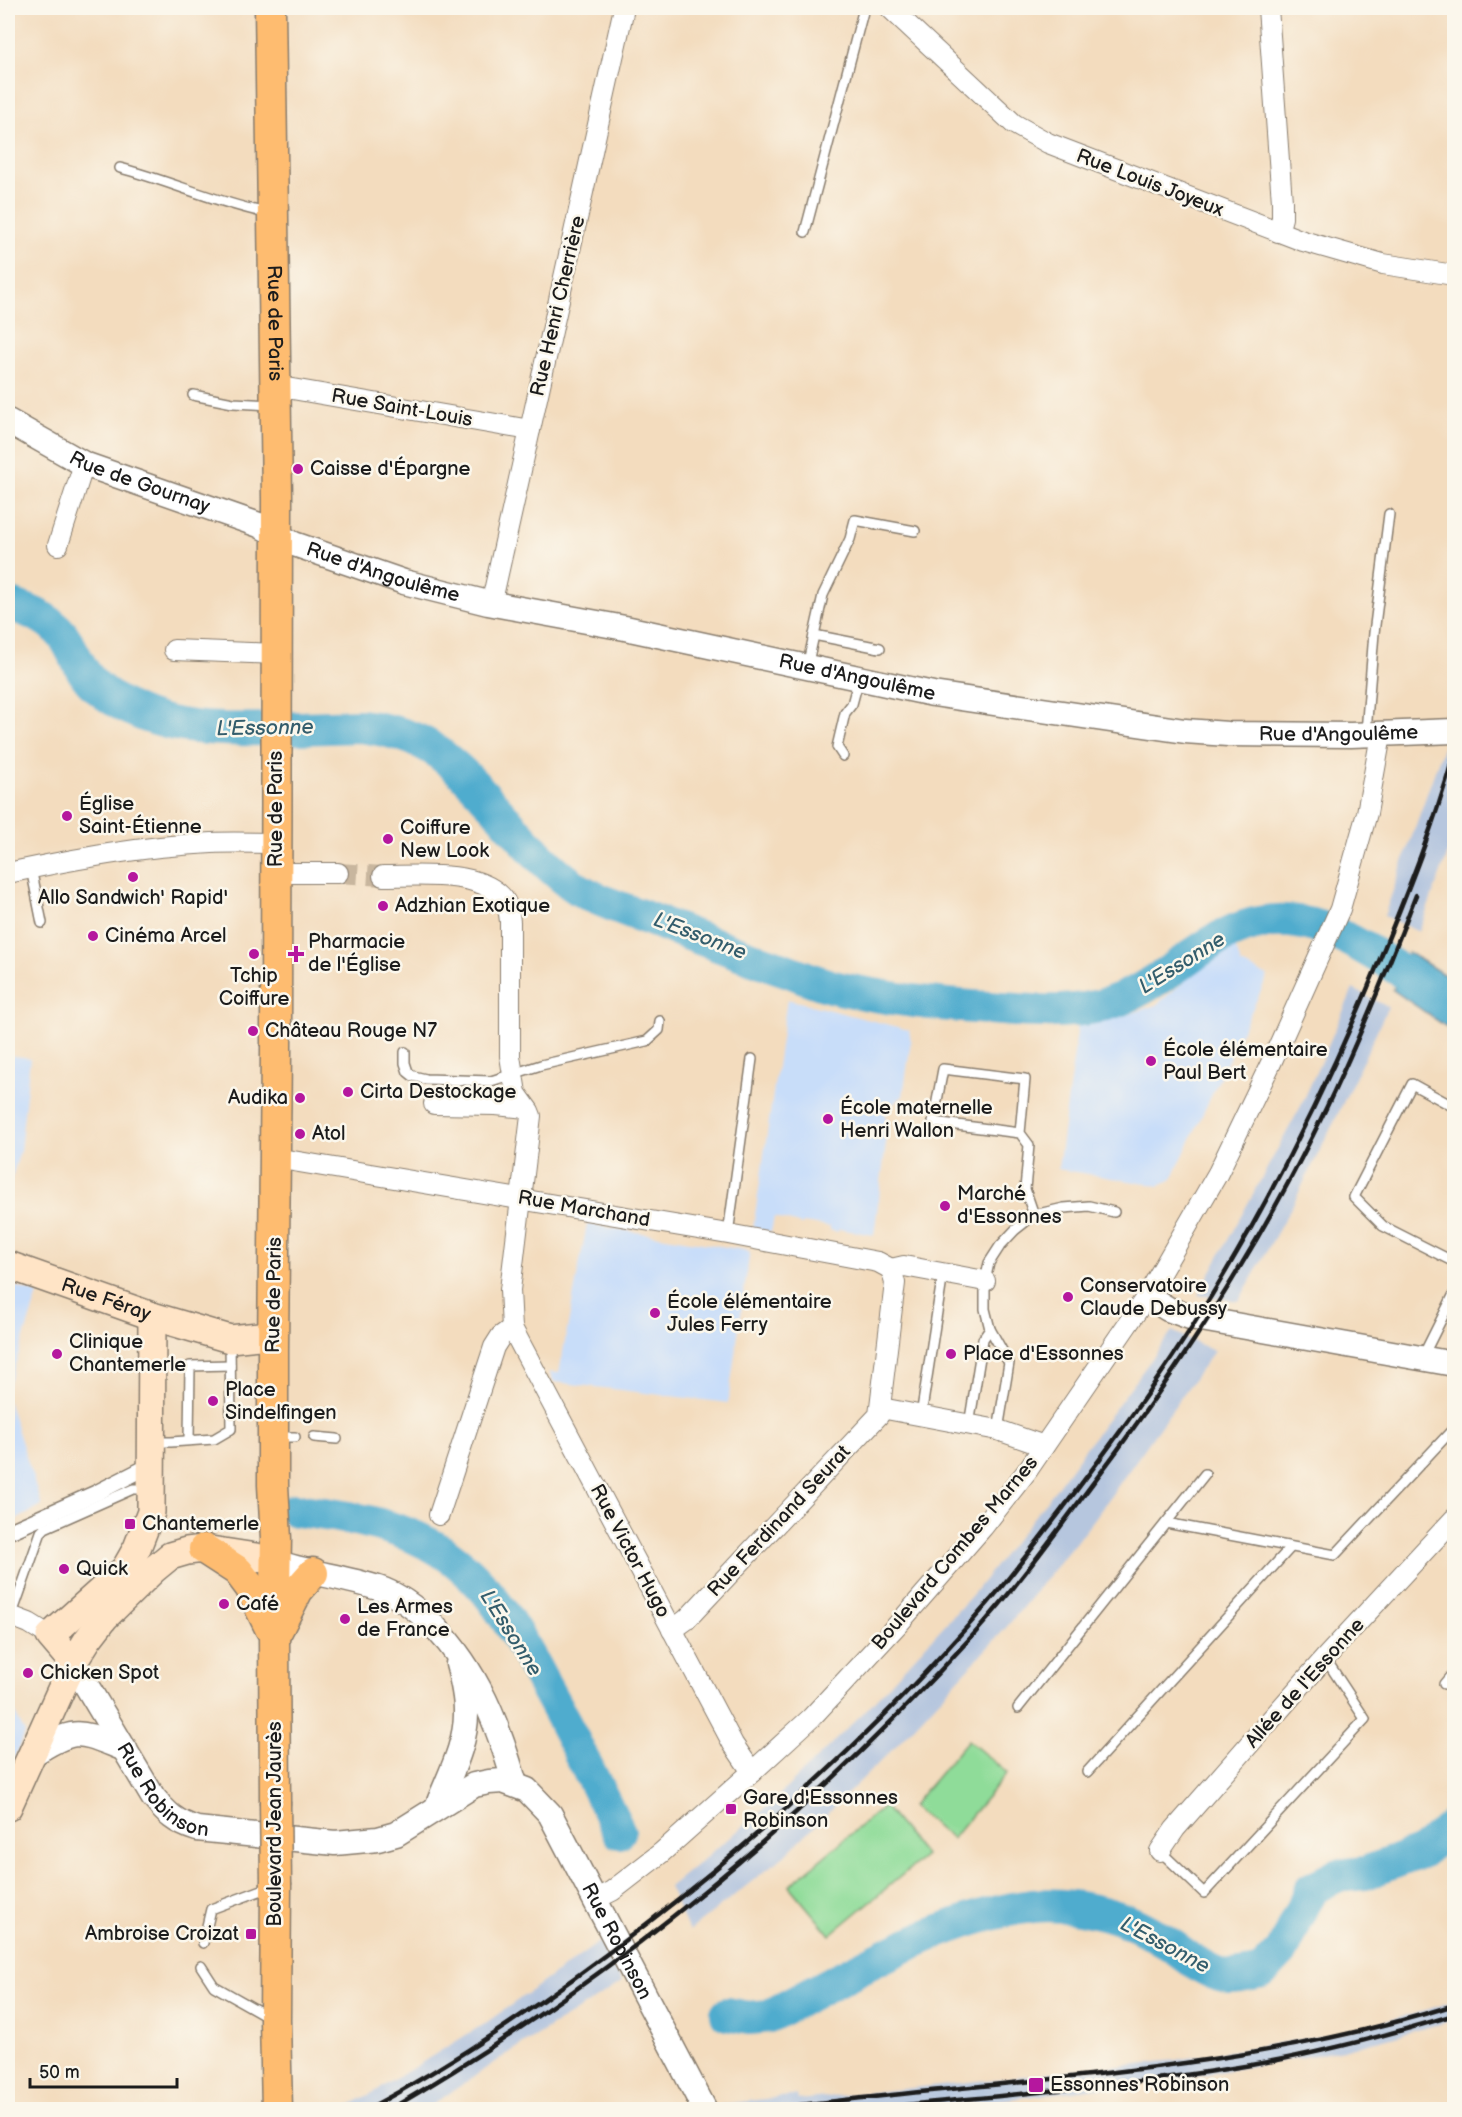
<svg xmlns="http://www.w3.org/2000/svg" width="1462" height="2117" font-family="'Balsamiq Sans',sans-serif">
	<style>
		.built { fill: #c8ddf9 }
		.industrial { fill: #b6c6de }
		.green { fill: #8fdc99; stroke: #567c5a; stroke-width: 1.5 }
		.water { fill: #4facce; stroke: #366475; stroke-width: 1.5 }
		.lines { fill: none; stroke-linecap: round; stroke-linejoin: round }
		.river { stroke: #4facce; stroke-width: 34 }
		.minor-tunnel { stroke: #c8b69e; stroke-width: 20; stroke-dasharray: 20 10; stroke-linecap: butt }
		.service-casing { stroke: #887c6d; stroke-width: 12 }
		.pedestrian-casing { stroke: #887c6d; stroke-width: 18 }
		.minor-casing { stroke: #887c6d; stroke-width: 22 }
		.tertiary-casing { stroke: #887c6d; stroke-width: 27 }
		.secondary-casing { stroke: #887c6d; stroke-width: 30 }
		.primary-casing { stroke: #887c6d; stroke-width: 33 }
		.service { stroke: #fff; stroke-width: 9 }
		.pedestrian { stroke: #fff; stroke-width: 15 }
		.minor { stroke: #fff; stroke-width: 20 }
		.tertiary { stroke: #fff; stroke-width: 24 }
		.secondary { stroke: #ffe4c6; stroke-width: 27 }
		.primary { stroke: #febc70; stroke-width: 30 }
		.rail { stroke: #1c1c1c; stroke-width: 4.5 }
		.primary-bridge-casing { stroke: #887c6d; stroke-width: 33; stroke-linecap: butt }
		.primary-bridge { stroke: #febc70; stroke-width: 30 }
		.poi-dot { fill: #b5179e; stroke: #fbf7ec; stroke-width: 2 }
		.labels { text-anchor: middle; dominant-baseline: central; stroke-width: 5; stroke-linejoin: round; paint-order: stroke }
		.street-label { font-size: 20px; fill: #1c1c1c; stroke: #fbf7ec }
		.poi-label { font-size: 20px; fill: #1c1c1c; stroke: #fbf7ec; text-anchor: start }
		.water-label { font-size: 21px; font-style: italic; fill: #335d6c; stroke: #fbf7ec }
	</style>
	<rect width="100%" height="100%" fill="#fbf7ec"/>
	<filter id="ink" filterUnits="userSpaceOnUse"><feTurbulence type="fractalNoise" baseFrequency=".0167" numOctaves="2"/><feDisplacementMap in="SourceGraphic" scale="12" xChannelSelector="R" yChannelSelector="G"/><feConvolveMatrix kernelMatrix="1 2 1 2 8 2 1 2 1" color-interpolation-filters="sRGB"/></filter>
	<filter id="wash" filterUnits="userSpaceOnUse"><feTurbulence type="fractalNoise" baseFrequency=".008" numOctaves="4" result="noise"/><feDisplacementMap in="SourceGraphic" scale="24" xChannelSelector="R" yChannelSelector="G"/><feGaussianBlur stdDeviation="1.35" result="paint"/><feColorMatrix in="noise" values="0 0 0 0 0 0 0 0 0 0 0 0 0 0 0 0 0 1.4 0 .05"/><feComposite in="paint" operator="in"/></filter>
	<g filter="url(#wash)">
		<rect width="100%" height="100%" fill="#f3dcbe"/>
		<g class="built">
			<path d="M1235,946L1241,964L1268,976L1172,1179L1159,1186L1058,1169L1078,1024L1117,1018L1156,1005L1208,962Z"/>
			<path d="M787,999L909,1030L911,1041L903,1096L884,1111L888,1128L874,1235L839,1229L838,1232L830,1230V1227L803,1223L802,1225L774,1217L771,1232L753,1229Z"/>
			<path d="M8,1055L30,1058L20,1151L8,1190Z"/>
			<path d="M587,1224L750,1251L728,1403L554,1382L549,1372L559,1373Z"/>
			<path d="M8,1284L38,1294L8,1387Z"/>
			<path d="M8,1400L42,1506L8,1524Z"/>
			<path d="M8,1699L25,1733L8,1771Z"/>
		</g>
		<g class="industrial">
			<path d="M1443,748H1454V837L1419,932L1384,916Z"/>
			<path d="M1353,989L1388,1007L1337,1116L1293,1204L1239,1301L1198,1295L1301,1106Z"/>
			<path d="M1172,1331L1214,1351L1093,1521L1005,1629L897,1745L783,1857L689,1931L669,1887L767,1807L866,1710L972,1595L1052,1494Z"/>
			<path d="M601,1941L622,1982L509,2053L426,2109H342L376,2091L487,2022Z"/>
			<path d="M1454,2001V2020L1443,2023L1343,2050L1207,2074L1002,2100L894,2109L717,2110L716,2107L724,2104L797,2095L798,2100L1176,2060L1323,2036L1411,2015Z"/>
		</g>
		<g class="green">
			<path d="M968,1740L1007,1773L952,1839L912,1806Z"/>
			<path d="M884,1806L925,1856L830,1935L789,1886Z"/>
		</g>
		<path class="water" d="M1408,952L1454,981V1032L1393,990Z"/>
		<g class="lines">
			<g class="river">
				<path d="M8,604C31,611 55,620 68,643C77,659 83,676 98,688C148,730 206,730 268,729C298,728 329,727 360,726C386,729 419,737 440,754C492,793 525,854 580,890C600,902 637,914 660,923C701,939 743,955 786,970C803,976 820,984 838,988C888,999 938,1005 989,1008C1025,1011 1064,1014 1099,1006C1138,997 1173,968 1206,946C1274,901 1324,922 1387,962C1409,976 1432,990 1454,1004"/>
				<path d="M295,1510C343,1516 388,1522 431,1545C487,1575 516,1632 544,1685C571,1733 595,1783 619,1832"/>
				<path d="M727,2014L749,2018L769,2016C848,1975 944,1916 1033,1906C1061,1903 1100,1910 1127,1921C1141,1926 1157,1936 1171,1945C1189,1957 1207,1975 1230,1977C1240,1977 1252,1974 1262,1972L1282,1951L1311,1889L1336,1876L1365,1873L1421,1852L1454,1825"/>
			</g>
		</g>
	</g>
	<g filter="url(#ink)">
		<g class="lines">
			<path class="minor-tunnel" d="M338,873L383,876"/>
			<defs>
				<g id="service">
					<path d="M120,168C170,181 217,203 267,213"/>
					<path d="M805,232L864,8"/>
					<path d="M193,395L233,403L273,405"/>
					<path d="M814,635L823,595L850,539L855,520L915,531"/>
					<path d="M807,667L814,635L880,648"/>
					<path d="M1366,732L1374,633L1389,514"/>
					<path d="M843,756L837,747L845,713L852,704L859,678"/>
					<path d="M31,868L42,923"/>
					<path d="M405,1052V1063L408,1072L413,1076L426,1079L491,1081L541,1065L647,1041L659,1030L660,1021"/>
					<path d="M1454,1107L1412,1084L1354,1197L1383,1226L1454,1262"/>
					<path d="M1020,1133L933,1122L943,1069L1025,1079L1020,1133L1029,1145L1025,1189L1034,1215"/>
					<path d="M728,1234L752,1059"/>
					<path d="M1422,1358L1454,1294"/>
					<path d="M921,1416L943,1273"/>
					<path d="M969,1425L983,1339L990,1329"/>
					<path d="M998,1430L1009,1363L990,1329L985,1309V1281L989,1263L1000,1246L1015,1230L1034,1215L1064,1208L1089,1206L1114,1212"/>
					<path d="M276,1437H295"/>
					<path d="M314,1437L337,1439"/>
					<path d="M189,1440L190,1366L230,1365"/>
					<path d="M154,1442H171L214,1439L231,1429L230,1340"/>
					<path d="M1166,1523L1335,1555L1454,1428"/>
					<path d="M11,1617L41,1532L45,1528L133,1489H149"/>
					<path d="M1444,1684L1454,1672"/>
					<path d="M1018,1708L1205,1474"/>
					<path d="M1087,1772L1291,1547"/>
					<path d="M1160,1851L1204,1893L1365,1719L1325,1658"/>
					<path d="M203,1943L211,1909L270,1887"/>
					<path d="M201,1966L214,1986L269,2017"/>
				</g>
				<path id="pedestrian" d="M8,1532L96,1493L151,1465"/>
				<g id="minor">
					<path d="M890,8L1014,124L1048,143L1303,241L1383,264L1454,275"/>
					<path d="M1268,8L1282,202V218L1278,232"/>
					<path d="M275,386L530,430"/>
					<path d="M58,545L84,464"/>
					<path d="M488,603L493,596L624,8"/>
					<path d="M174,650L276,654"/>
					<path d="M8,873C74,859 143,846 212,843C233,842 255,843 276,843"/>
					<path d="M276,873H338"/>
					<path d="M383,876C416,876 476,870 501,896C508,903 509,912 510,922V1056L516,1093L529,1111L531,1116L510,1290L512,1328L733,1744L752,1772"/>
					<path d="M434,1104L496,1105L526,1108"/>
					<path d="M275,1158L728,1234L878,1262L891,1269"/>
					<path d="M891,1269L904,1266L985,1281"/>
					<path d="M881,1408L998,1430L1044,1446"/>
					<path d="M439,1515L494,1347L501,1336L512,1328"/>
					<path d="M8,1615L29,1623L50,1636"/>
					<path d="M672,1630L686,1620L879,1415L895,1283L891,1269"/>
					<path d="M1160,1851L1175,1829L1325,1658L1454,1519"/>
					<path d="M596,1899L612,1891L661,1853L752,1772L811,1718L900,1622L983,1527L1027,1471L1147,1296L1218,1173L1271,1063L1340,909L1367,813L1381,735"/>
				</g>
				<g id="tertiary">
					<path id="s1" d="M8,421L84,464L259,525L294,544L404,582L488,603L625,628L933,694L1185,731L1228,734L1351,735L1454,731"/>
					<path d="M1147,1296L1168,1309L1190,1317L1454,1364"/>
					<path d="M275,1562C308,1573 344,1577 378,1588C400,1595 418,1610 434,1626C478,1672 498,1724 515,1784"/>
					<path id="s2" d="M73,1663L153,1797C167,1814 175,1822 197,1829L335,1843L378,1839L396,1834L474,1785L489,1782L503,1781L527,1790L550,1814L705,2110"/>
					<path d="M33,1754C77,1726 78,1731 125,1749"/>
					<path d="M437,1807C449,1776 467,1744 466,1711C466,1696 462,1679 458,1664"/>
				</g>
				<g id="secondary">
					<path id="s3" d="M8,1265L152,1316L230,1339L259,1336L273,1332"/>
					<path d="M73,1663L50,1636L125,1569L137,1548L151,1512L152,1316"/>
					<path d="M8,1807L73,1663L88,1639L105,1617L153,1570L170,1556L187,1551L204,1549L256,1557L275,1562"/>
				</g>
				<g id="primary">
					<path id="s4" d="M270,8L277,498L276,1051L273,1351V1485L276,1539L274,1636L275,1802"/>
					<path d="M204,1549L238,1571L250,1587L270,1628"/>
					<path d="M277,1631L298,1590L313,1573"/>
					<path d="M276,1885L275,2020L277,2110"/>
				</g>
			</defs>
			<use href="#service" class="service-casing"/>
			<use href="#pedestrian" class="pedestrian-casing"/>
			<use href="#minor" class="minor-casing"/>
			<use href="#tertiary" class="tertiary-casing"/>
			<use href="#secondary" class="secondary-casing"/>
			<use href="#primary" class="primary-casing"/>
			<use href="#service" class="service"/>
			<use href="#pedestrian" class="pedestrian"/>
			<use href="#minor" class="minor"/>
			<use href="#tertiary" class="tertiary"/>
			<use href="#secondary" class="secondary"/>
			<use href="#primary" class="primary"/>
			<g class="rail">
				<path d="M366,2110C467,2056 560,1991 649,1922C772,1827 886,1721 988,1603C1013,1574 1036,1543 1060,1512C1105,1453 1150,1393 1190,1330C1265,1212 1328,1086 1381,956C1408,890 1435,823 1454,754"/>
				<path d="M389,2110C609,1982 805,1821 975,1633C1019,1584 1057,1531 1096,1479C1178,1370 1252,1257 1313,1135C1352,1057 1385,976 1416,895"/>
				<path d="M762,2110C993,2079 1231,2076 1454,2005"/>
				<path d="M858,2110C989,2096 1121,2087 1251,2065C1320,2053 1388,2035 1454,2015"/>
			</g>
			<defs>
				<path id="primary-bridge" d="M275,1802L276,1885"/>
			</defs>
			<use href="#primary-bridge" class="primary-bridge-casing"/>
			<use href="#primary-bridge" class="primary-bridge"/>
		</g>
	</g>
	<g class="poi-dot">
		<circle cx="298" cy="469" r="6"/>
		<circle cx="67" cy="816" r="6"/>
		<circle cx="388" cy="839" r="6"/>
		<circle cx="133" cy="877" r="6"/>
		<circle cx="383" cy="906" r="6"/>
		<circle cx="93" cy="936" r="6"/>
		<circle cx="254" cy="954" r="6"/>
		<path d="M293 945h6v6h6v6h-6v6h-6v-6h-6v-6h6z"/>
		<circle cx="253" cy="1031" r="6"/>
		<circle cx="1151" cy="1061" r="6"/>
		<circle cx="348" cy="1092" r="6"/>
		<circle cx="300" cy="1098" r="6"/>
		<circle cx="828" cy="1119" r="6"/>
		<circle cx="300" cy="1134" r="6"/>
		<circle cx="945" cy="1206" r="6"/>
		<circle cx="1068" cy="1297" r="6"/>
		<circle cx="655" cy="1313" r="6"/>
		<circle cx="57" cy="1354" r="6"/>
		<circle cx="951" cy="1354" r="6"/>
		<circle cx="213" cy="1401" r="6"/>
		<rect x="124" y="1518" width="12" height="12" rx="3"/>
		<circle cx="64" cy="1569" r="6"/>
		<circle cx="224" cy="1604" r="6"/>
		<circle cx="345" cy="1619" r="6"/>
		<circle cx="28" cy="1673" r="6"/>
		<rect x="725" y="1803" width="12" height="12" rx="3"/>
		<rect x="245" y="1928" width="12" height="12" rx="3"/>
		<rect x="1028" y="2077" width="16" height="16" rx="3"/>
	</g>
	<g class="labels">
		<g class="street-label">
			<text transform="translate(1150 183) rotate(21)">Rue Louis Joyeux</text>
			<text transform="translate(558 306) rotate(-77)">Rue Henri Cherrière</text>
			<text stroke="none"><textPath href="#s4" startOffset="315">Rue de Paris</textPath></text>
			<text transform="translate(402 408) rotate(10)">Rue Saint-Louis</text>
			<text stroke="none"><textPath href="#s1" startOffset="146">Rue de Gournay</textPath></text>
			<text stroke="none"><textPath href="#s1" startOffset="406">Rue d'Angoulême</textPath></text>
			<text stroke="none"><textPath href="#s1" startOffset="892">Rue d'Angoulême</textPath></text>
			<text stroke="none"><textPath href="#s1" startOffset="1378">Rue d'Angoulême</textPath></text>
			<text transform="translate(276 809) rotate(-90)">Rue de Paris</text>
			<text transform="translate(584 1209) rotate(10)">Rue Marchand</text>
			<text transform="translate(274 1295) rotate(-89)">Rue de Paris</text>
			<text stroke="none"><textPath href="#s3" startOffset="104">Rue Féray</textPath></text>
			<text transform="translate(779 1521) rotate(-47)">Rue Ferdinand Seurat</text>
			<text transform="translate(630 1551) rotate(62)">Rue Victor Hugo</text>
			<text transform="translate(955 1553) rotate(-50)">Boulevard Combes Marnes</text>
			<text transform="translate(1305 1683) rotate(-48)">Allée de l'Essonne</text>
			<text stroke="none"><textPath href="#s2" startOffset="159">Rue Robinson</textPath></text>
			<text transform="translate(275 1824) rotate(-90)">Boulevard Jean Jaurès</text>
			<text stroke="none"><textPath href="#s2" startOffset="736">Rue Robinson</textPath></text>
		</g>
		<g class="poi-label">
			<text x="310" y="469">Caisse d'Épargne</text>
			<text x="79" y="804">Église<tspan x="79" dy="23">Saint-Étienne</tspan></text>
			<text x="400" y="828">Coiffure<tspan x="400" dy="23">New Look</tspan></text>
			<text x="133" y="898" text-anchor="middle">Allo Sandwich' Rapid'</text>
			<text x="395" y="906">Adzhian Exotique</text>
			<text x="105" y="936">Cinéma Arcel</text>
			<text x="308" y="942">Pharmacie<tspan x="308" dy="23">de l'Église</tspan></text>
			<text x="254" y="976" text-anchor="middle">Tchip<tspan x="254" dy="23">Coiffure</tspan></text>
			<text x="265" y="1031">Château Rouge N7</text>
			<text x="1163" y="1050">École élémentaire<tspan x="1163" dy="23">Paul Bert</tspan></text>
			<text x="360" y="1092">Cirta Destockage</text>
			<text x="288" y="1098" text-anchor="end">Audika</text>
			<text x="840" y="1108">École maternelle<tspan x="840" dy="23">Henri Wallon</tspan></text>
			<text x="312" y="1134">Atol</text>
			<text x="957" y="1194">Marché<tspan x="957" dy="23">d'Essonnes</tspan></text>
			<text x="1080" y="1286">Conservatoire<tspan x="1080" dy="23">Claude Debussy</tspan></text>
			<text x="667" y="1302">École élémentaire<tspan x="667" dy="23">Jules Ferry</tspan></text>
			<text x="69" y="1342">Clinique<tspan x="69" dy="23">Chantemerle</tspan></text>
			<text x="963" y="1354">Place d'Essonnes</text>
			<text x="225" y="1390">Place<tspan x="225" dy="23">Sindelfingen</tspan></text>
			<text x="142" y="1524">Chantemerle</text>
			<text x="76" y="1569">Quick</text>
			<text x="236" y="1604">Café</text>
			<text x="357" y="1607">Les Armes<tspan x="357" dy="23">de France</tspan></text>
			<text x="40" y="1673">Chicken Spot</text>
			<text x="743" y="1798">Gare d'Essonnes<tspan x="743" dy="23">Robinson</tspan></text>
			<text x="239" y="1934" text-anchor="end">Ambroise Croizat</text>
			<text x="1050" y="2085">Essonnes Robinson</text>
		</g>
		<g class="water-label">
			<text transform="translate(265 728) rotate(-1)">L'Essonne</text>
			<text transform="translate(700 936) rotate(21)">L'Essonne</text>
			<text transform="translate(1182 963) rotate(-32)">L'Essonne</text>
			<text transform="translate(511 1633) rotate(58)">L'Essonne</text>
			<text transform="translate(1165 1945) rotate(28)">L'Essonne</text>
		</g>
	</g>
	<rect width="1462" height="2117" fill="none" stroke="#fbf7ec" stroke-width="30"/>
	<path d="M30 2078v9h147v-9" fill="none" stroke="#1c1c1c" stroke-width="3"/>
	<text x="39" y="2078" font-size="18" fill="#1c1c1c" stroke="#fbf7ec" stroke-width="4.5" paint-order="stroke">50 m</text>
</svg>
